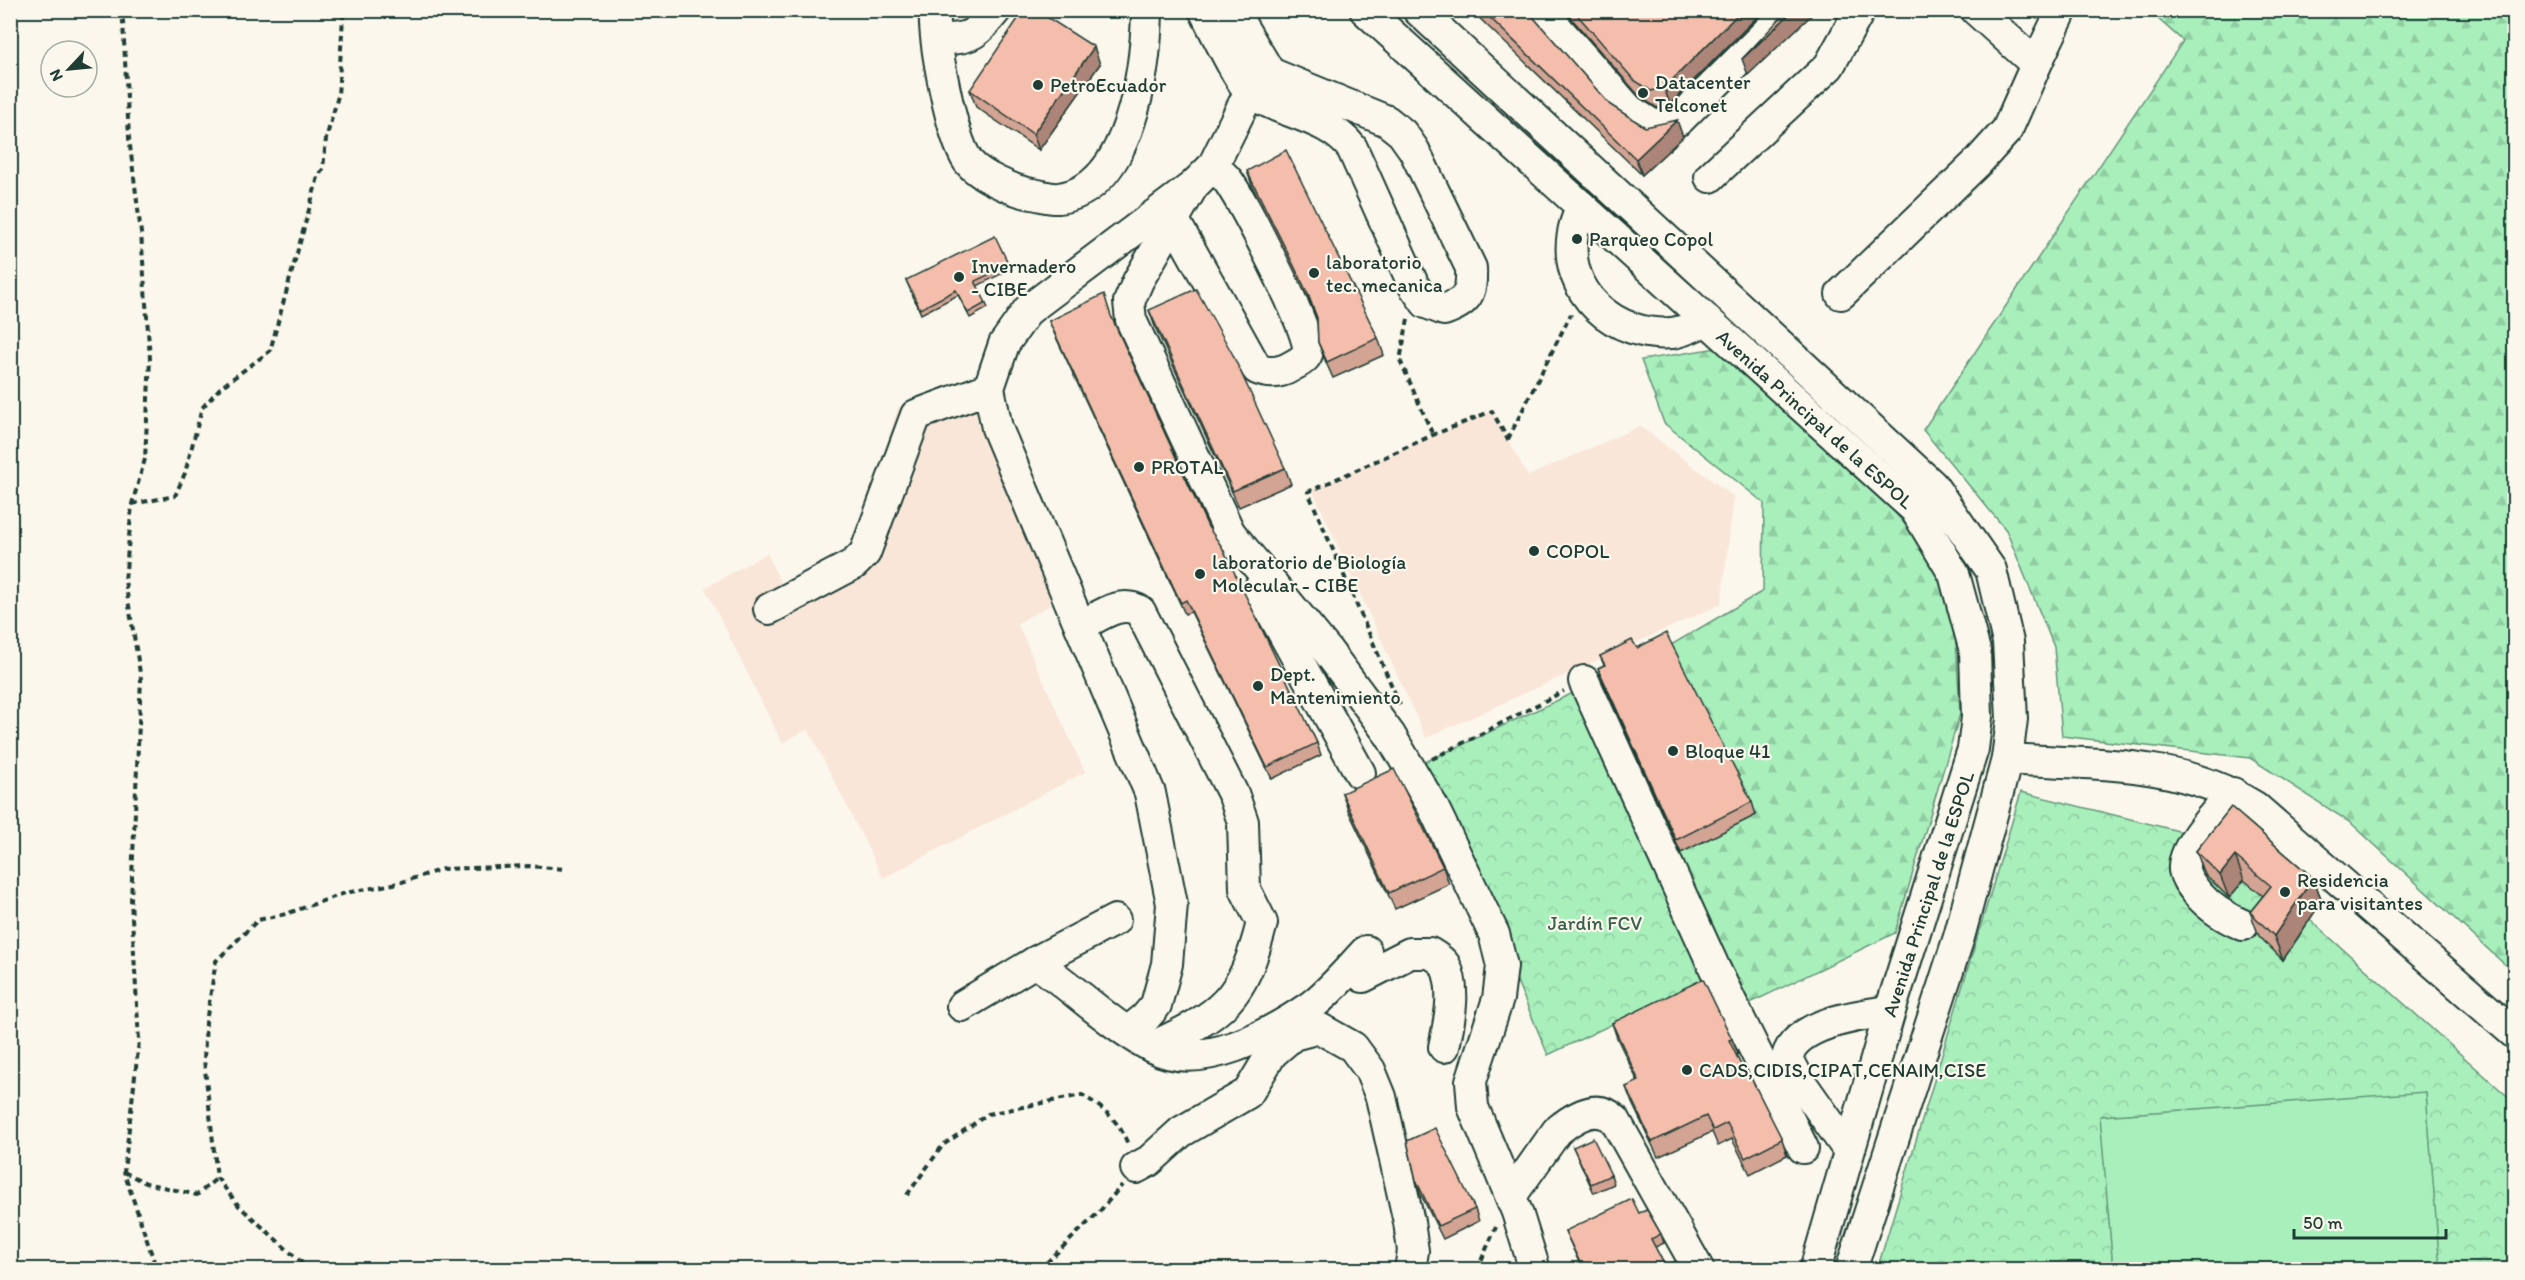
<svg xmlns="http://www.w3.org/2000/svg" width="2525" height="1280" font-family="Itim,sans-serif">
	<style>
		.built { fill: #f9e6d8 }
		.forest { fill: url(#forest-firs); stroke: #649678; stroke-width: 1.5 }
		.park { fill: url(#park-crowns); stroke: #649678; stroke-width: 1.5 }
		.pitch { fill: #a8efbc; stroke: #649678; stroke-width: 1.5 }
		.lines { fill: none; stroke-linecap: round; stroke-linejoin: round }
		.minor-casing { stroke: #1f3d34; stroke-width: 34 }
		.path { stroke: #1f3d34; stroke-width: 4; stroke-dasharray: 6 4.5; stroke-linecap: butt }
		.minor { stroke: #fbf7ec; stroke-width: 30 }
		.wall { fill: #d3a393; stroke: #1f3d34; stroke-width: 1.5 }
		.shaded-wall { fill: #ac8478; stroke: #1f3d34; stroke-width: 1.5 }
		.building { fill: #f5bdab; stroke: #1f3d34; stroke-width: 1.5 }
		.poi-dot { fill: #1f3d34; stroke: #fbf7ec; stroke-width: 2 }
		.labels { text-anchor: middle; dominant-baseline: central; stroke-width: 4.5; stroke-linejoin: round; paint-order: stroke }
		.poi-label { font-size: 20px; fill: #1f3d34; stroke: #fbf7ec; text-anchor: start }
		.street-label { font-size: 20px; fill: #1f3d34; stroke: #fbf7ec }
		.park-label { font-size: 20px; fill: #3a614f; stroke: #fbf7ec }
	</style>
	<defs>
		<pattern id="forest-firs" width="22" height="20" patternUnits="userSpaceOnUse" patternTransform="scale(1.5)"><rect width="22" height="20" fill="#a8efbc"/><path d="M5 1l3.5 6h-7zM16 11l3.5 6h-7z" fill="#90cea2"/></pattern>
		<pattern id="park-crowns" width="20" height="18" patternUnits="userSpaceOnUse" patternTransform="scale(1.5)"><rect width="20" height="18" fill="#a8efbc"/><path d="M2 6a3 3 0 1 1 6 0M12 15a3 3 0 1 1 6 0" fill="none" stroke="#90cea2"/></pattern>
	</defs>
	<rect width="100%" height="100%" fill="#fbf7ec"/>
	<filter id="ink" filterUnits="userSpaceOnUse"><feTurbulence type="fractalNoise" baseFrequency=".0167" numOctaves="2"/><feDisplacementMap in="SourceGraphic" scale="12" xChannelSelector="R" yChannelSelector="G"/><feConvolveMatrix kernelMatrix="1 2 1 2 8 2 1 2 1" color-interpolation-filters="sRGB"/></filter>
	<g filter="url(#ink)">
		<g class="built">
			<path d="M982,375L1055,587L1049,606L1017,623L1085,772L883,878L808,729L782,743L705,588L767,553L783,588L853,551L898,408Z"/>
			<path d="M1492,411L1528,476L1640,426L1734,497L1721,604L1426,738L1312,489Z"/>
		</g>
		<g class="forest">
			<path d="M2149,11H2514V973L2351,823L2250,758L2062,736L2054,647L2006,530L1923,430L2183,41Z"/>
			<path d="M1717,348L1883,499L1937,561L1956,639L1960,714L1895,933L1742,1007L1667,853L1756,815L1671,645L1763,591L1764,503L1664,423L1641,360Z"/>
		</g>
		<g class="park">
			<path d="M1586,687L1723,971L1548,1055L1425,762Z"/>
			<path d="M2021,792L2223,842L2514,1102V1269L1877,1270Z"/>
		</g>
		<path class="pitch" d="M2426,1092L2440,1269H2113L2100,1116Z"/>
		<g class="lines">
			<defs>
				<g id="minor">
					<path d="M935,10C933,41 951,136 968,161C979,176 1014,191 1032,194C1040,195 1051,199 1059,198C1131,189 1146,67 1147,10"/>
					<path d="M1204,10C1212,25 1242,88 1252,94C1284,114 1328,117 1352,148L1414,286L1426,303L1444,310C1468,301 1472,294 1471,268L1414,150L1402,133L1387,121L1270,73L1232,10"/>
					<path d="M1365,10L1915,509L1954,574L1975,651L1977,717L1973,749L1890,1011L1815,1270"/>
					<path d="M1418,10L1932,485L1991,570L2008,642L2012,719L2007,759L1959,937L1851,1270"/>
					<path d="M1541,10L1629,110L1654,126L1679,120L1789,10"/>
					<path d="M1976,10L2028,57L2039,58L2062,10"/>
					<path d="M937,40C971,38 974,37 996,10"/>
					<path d="M1710,177L1829,66L1860,10"/>
					<path d="M1581,206C1579,215 1574,224 1573,233C1562,293 1616,338 1672,333C1683,332 1696,325 1707,320"/>
					<path d="M1175,222L1257,369C1269,374 1281,373 1292,366C1299,362 1307,359 1308,350C1309,327 1245,206 1229,182C1225,176 1218,171 1213,166"/>
					<path d="M1841,294L1978,162L2007,130L2039,58"/>
					<path d="M1226,528L1326,649L1390,735L1433,807L1494,934L1502,966L1498,999L1471,1081L1473,1107L1517,1212L1535,1270"/>
					<path d="M1235,544L1131,320L1129,302L1138,281L1193,186L1213,166L1249,93L1264,78"/>
					<path d="M1259,589L1360,773"/>
					<path d="M769,609L854,564L865,553L916,415L989,388"/>
					<path d="M1080,626C1099,617 1120,599 1140,611L1234,796L1243,822L1245,889L1262,923C1242,1001 1223,1014 1152,1047"/>
					<path d="M1584,681L1715,969L1803,1148"/>
					<path d="M2007,759C2095,765 2178,759 2255,807L2514,1033"/>
					<path d="M2233,793C2219,809 2181,848 2184,870C2186,880 2192,886 2198,894C2210,908 2226,918 2243,925"/>
					<path d="M1035,962L1115,920"/>
					<path d="M1363,977L1410,953H1430C1435,956 1442,960 1445,965C1457,989 1449,1023 1444,1047"/>
					<path d="M962,1006L1035,962C1075,989 1111,1026 1154,1048C1201,1072 1271,1034 1311,1006C1331,991 1349,969 1366,951"/>
					<path d="M1129,1031L1145,1018L1156,1005L1167,964L1172,904L1150,793L997,428L989,388L1004,344L1028,310L1193,186"/>
					<path d="M1849,1151L1799,1080L1787,1057C1796,1023 1860,1015 1890,1011"/>
					<path d="M1136,1168L1149,1161L1181,1132L1248,1093L1272,1053L1293,1035L1319,1028L1353,1047L1370,1070L1381,1097L1409,1222L1413,1251L1410,1270"/>
					<path d="M1511,1196L1557,1131C1574,1117 1597,1102 1615,1120L1699,1270"/>
				</g>
			</defs>
			<use href="#minor" class="minor-casing"/>
			<g class="path">
				<path d="M118,10L123,21L129,138L141,233L150,359L145,459L132,504L125,581L141,679L131,900L139,1041L124,1172L157,1270"/>
				<path d="M1408,319L1400,360L1433,435"/>
				<path d="M1508,439L1571,314"/>
				<path d="M132,504L175,496L185,473L202,408L220,388L270,351L318,177L323,169L326,139L338,96L343,17L339,10"/>
				<path d="M1400,705L1308,492L1433,435L1492,411L1508,440"/>
				<path d="M1432,759L1564,691"/>
				<path d="M124,1172L146,1183L197,1195L217,1178"/>
				<path d="M907,1195L943,1145L988,1114L1082,1095C1102,1107 1120,1121 1128,1145"/>
				<path d="M310,1270L239,1206L217,1178L204,1060L206,1022L216,961L258,920L286,914L345,893L399,883L443,869L529,866L564,869"/>
				<path d="M1039,1270L1100,1211L1122,1185"/>
				<path d="M1477,1270L1496,1227"/>
			</g>
			<use href="#minor" class="minor"/>
		</g>
		<g class="wall">
			<path d="M1471,10H1527L1610,105L1645,127L1683,137L1642,175Z"/>
			<path d="M1564,10H1764L1670,104L1657,108L1640,97Z"/>
			<path d="M1100,64L1039,150L976,107L970,90Z"/>
			<path d="M1247,171L1378,338L1384,355L1333,378L1324,358L1318,342L1317,318L1314,310L1253,188Z"/>
			<path d="M1009,265L1011,269L977,286L988,308L970,318L958,295L921,314L906,280Z"/>
			<path d="M1149,310L1285,468L1291,484L1239,507L1155,327Z"/>
			<path d="M1112,318L1208,527L1317,743L1321,755L1272,779L1191,612L1185,614L1054,333L1049,321Z"/>
			<path d="M1637,648L1752,802L1756,815L1681,853L1603,681L1598,668L1604,665L1600,656Z"/>
			<path d="M1342,793L1443,867L1449,884L1395,909L1348,810Z"/>
			<path d="M2231,807L2313,878L2322,901L2283,960L2259,936L2250,912L2263,896L2244,880L2229,898L2205,874L2196,851Z"/>
			<path d="M1612,1023L1732,1039L1738,1054L1736,1055L1746,1076L1782,1139L1787,1155L1750,1174L1732,1139L1718,1146L1712,1132L1658,1157L1632,1103L1626,1087L1638,1082L1617,1038Z"/>
			<path d="M1573,1147L1611,1175L1614,1184L1594,1193Z"/>
			<path d="M1416,1180L1475,1209L1479,1221L1443,1239L1420,1193Z"/>
			<path d="M1639,1213L1661,1234L1664,1243L1655,1247L1665,1266L1681,1269H1582L1565,1231Z"/>
		</g>
		<g class="shaded-wall">
			<path d="M1742,10H1764L1670,104L1664,88Z"/>
			<path d="M1794,10H1817L1748,75L1742,59Z"/>
			<path d="M1094,47L1100,64L1039,150L1033,134Z"/>
			<path d="M1677,120L1683,137L1642,175L1636,159Z"/>
			<path d="M2235,856L2244,880L2229,898L2220,875Z"/>
			<path d="M2313,878L2322,901L2283,960L2274,936Z"/>
		</g>
		<g class="building">
			<path d="M1024,10H1036L1094,47L1033,134L970,90Z"/>
			<path d="M1482,10H1527L1610,105L1645,127L1677,120L1636,159Z"/>
			<path d="M1573,10H1742L1664,88L1651,91L1634,80Z"/>
			<path d="M1788,10H1794L1742,59Z"/>
			<path d="M1286,150L1378,338L1327,362L1318,342L1317,318L1308,294L1247,171Z"/>
			<path d="M995,236L1009,265L975,281L986,303L968,313L956,290L920,309L906,280Z"/>
			<path d="M1196,289L1232,353L1285,468L1233,491L1149,310Z"/>
			<path d="M1104,294L1111,316L1208,527L1222,547L1317,743L1267,767L1186,600L1181,603L1049,321Z"/>
			<path d="M1666,633L1752,802L1676,840L1598,668L1605,665L1600,656L1632,640L1637,648Z"/>
			<path d="M1394,769L1443,867L1389,893L1342,793Z"/>
			<path d="M2231,807L2313,878L2274,936L2250,912L2271,886L2235,856L2220,875L2196,851Z"/>
			<path d="M1703,979L1732,1039L1729,1040L1746,1076L1749,1074L1782,1139L1745,1158L1727,1123L1713,1130L1706,1116L1652,1142L1626,1087L1639,1081L1612,1023Z"/>
			<path d="M1435,1128L1475,1209L1438,1226L1416,1180L1407,1141Z"/>
			<path d="M1593,1138L1611,1175L1591,1184L1573,1147Z"/>
			<path d="M1632,1199L1639,1213L1647,1210L1661,1234L1651,1239L1665,1266L1676,1261L1681,1269H1583L1565,1231Z"/>
		</g>
	</g>
	<g class="poi-dot">
		<circle cx="1038" cy="85" r="6"/>
		<circle cx="1643" cy="93" r="6"/>
		<circle cx="1577" cy="239" r="6"/>
		<circle cx="1314" cy="273" r="6"/>
		<circle cx="959" cy="277" r="6"/>
		<circle cx="1139" cy="467" r="6"/>
		<circle cx="1534" cy="551" r="6"/>
		<circle cx="1200" cy="574" r="6"/>
		<circle cx="1258" cy="686" r="6"/>
		<circle cx="1673" cy="751" r="6"/>
		<circle cx="2285" cy="892" r="6"/>
		<circle cx="1687" cy="1070" r="6"/>
	</g>
	<g class="labels">
		<g class="poi-label">
			<text x="1655" y="82">Datacenter<tspan x="1655" dy="23">Telconet</tspan></text>
			<text x="1050" y="85">PetroEcuador</text>
			<text x="1589" y="239">Parqueo Copol</text>
			<text x="1326" y="262">laboratorio<tspan x="1326" dy="23">tec. mecanica</tspan></text>
			<text x="971" y="266">Invernadero<tspan x="971" dy="23">- CIBE</tspan></text>
			<text x="1151" y="467">PROTAL</text>
			<text x="1546" y="551">COPOL</text>
			<text x="1212" y="562">laboratorio de Biología<tspan x="1212" dy="23">Molecular - CIBE</tspan></text>
			<text x="1270" y="674">Dept.<tspan x="1270" dy="23">Mantenimiento</tspan></text>
			<text x="1685" y="751">Bloque 41</text>
			<text x="2297" y="880">Residencia<tspan x="2297" dy="23">para visitantes</tspan></text>
			<text x="1699" y="1070">CADS,CIDIS,CIPAT,CENAIM,CISE</text>
		</g>
		<g class="street-label">
			<text transform="translate(1815 419) rotate(42)">Avenida Principal de la ESPOL</text>
			<text transform="translate(1928 894) rotate(-72)">Avenida Principal de la ESPOL</text>
		</g>
		<g class="park-label">
			<text x="1595" y="923">Jardín FCV</text>
		</g>
	</g>
	<rect width="2525" height="1280" fill="none" stroke="#fbf7ec" stroke-width="36"/>
	<rect x="18" y="18" width="2489" height="1244" fill="none" stroke="#1f3d34" stroke-width="2" filter="url(#ink)"/>
	<g transform="translate(69 69) rotate(244)"><circle r="28" fill="#fbf7ec" stroke="#a3ada2" stroke-width="1.5"/>
	<path d="M0-4.5L10 22L0 15L-10 22Z" fill="#1f3d34"/>
	<text y="-9" font-size="16" font-weight="bold" text-anchor="middle" fill="#1f3d34">N</text>
	</g>
	<path d="M2294 1229v9h152v-9" fill="none" stroke="#1f3d34" stroke-width="3"/>
	<text x="2303" y="1229" font-size="18" fill="#1f3d34" stroke="#fbf7ec" stroke-width="4.5" paint-order="stroke">50 m</text>
</svg>
